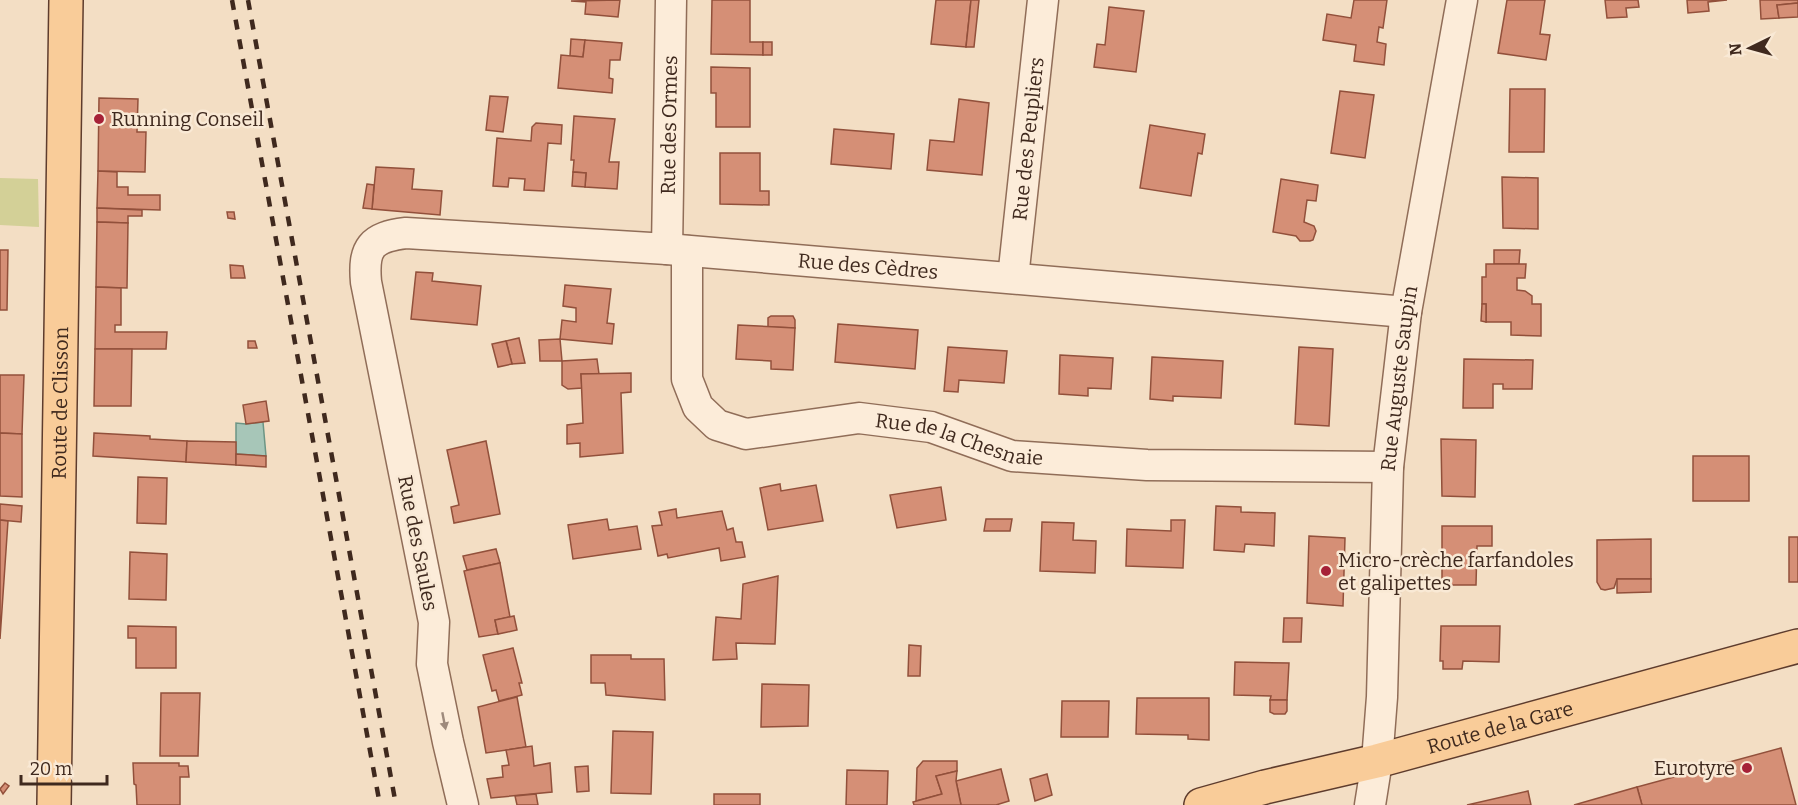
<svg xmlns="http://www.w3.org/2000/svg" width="1798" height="805" font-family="Bitter,serif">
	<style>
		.green { fill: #d3d097 }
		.water { fill: #a7c6b8; stroke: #6c9585; stroke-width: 1.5 }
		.building { fill: #d58f76; stroke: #92503b; stroke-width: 1.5 }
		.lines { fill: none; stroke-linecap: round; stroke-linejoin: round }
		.minor-casing { stroke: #906d58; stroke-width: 33 }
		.major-casing { stroke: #5e3c2d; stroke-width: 36 }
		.minor { stroke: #fcecd9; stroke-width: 30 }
		.major { stroke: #f9cc99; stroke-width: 33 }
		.rail { stroke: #3f291e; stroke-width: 4.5; stroke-dasharray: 10 10; stroke-linecap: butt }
		.oneway { fill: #9e8a7c }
		.poi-dot { fill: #a62137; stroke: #f9e9d5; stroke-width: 2 }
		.labels { text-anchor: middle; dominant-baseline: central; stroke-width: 5; stroke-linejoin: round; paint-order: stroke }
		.poi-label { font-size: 20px; fill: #3f291e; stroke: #f9e9d5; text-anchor: start }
		.street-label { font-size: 20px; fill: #3f291e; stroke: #f9e9d5 }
	</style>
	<rect width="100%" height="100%" fill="#f3dec4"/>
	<path class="green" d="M0,178L38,179L39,227L0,225Z"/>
	<path class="water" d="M263,422L266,456L236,454V423L246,424Z"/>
	<g class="building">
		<path d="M620,0L618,17L585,14L586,2L571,1Z"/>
		<path d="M712,0H750V42H763V55L711,54Z"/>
		<path d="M936,0H971L966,47L931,44Z"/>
		<path d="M971,0H979L974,47H966Z"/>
		<path d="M1354,0H1387L1383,28L1379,27L1377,42L1386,44L1384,65L1354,61L1356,45L1323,40L1327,14L1351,18Z"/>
		<path d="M1507,0H1545L1540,34L1550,35L1546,60L1498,53Z"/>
		<path d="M1605,0H1638L1639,7L1626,8L1627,17L1607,18Z"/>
		<path d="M1687,0H1727L1708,2L1709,11L1688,13Z"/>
		<path d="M1760,0H1798V3L1777,5L1779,18L1761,19Z"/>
		<path d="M1798,3V17L1779,18L1777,5Z"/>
		<path d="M1109,7L1144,11L1136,72L1094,67L1097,44L1105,45Z"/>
		<path d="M571,39L585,40L583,57L570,56Z"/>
		<path d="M585,40L622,43L620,60H610L609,78L613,79L612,93L558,88L561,55L583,57Z"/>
		<rect x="763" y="42" width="9" height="13"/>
		<path d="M711,67L750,68V127H716V93H711Z"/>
		<path d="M1510,89H1545L1544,152H1509Z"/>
		<path d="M1340,91L1374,95L1365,158L1331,153Z"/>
		<path d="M490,96L508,97L503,132L486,130Z"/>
		<path d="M99,98L138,99L137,132H146L145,172L98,171Z"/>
		<path d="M959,99L989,103L982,175L927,170L930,140L954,142Z"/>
		<path d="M574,116L615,119L609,162H619L617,189L585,187L586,173L573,172L574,160H571Z"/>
		<path d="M536,123L562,125L561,144L548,143L544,191L524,190L525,179L509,178L508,187L493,186L497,138L531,141L532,127Z"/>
		<path d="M1150,125L1205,134L1202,154L1198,153L1191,196L1140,188Z"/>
		<path d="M834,129L894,134L891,169L831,164Z"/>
		<path d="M720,153H760V191H769V205L720,204Z"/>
		<path d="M376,167L414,169L412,189L442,191L440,215L372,209Z"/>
		<path d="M98,171L117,172V187H128V195H160V210L97,208Z"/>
		<path d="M573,172L586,173L585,187L572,186Z"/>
		<path d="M1502,177L1538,178V229L1503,228Z"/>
		<path d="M1281,179L1318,185L1316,201L1307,200L1304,222L1314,226L1316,231L1313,240L1310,241H1300L1296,236L1273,232Z"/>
		<path d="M367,184L374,185L372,209L363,208Z"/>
		<path d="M97,208L142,210V216H128V223L97,222Z"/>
		<path d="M227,212H234L235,219L228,218Z"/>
		<path d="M97,222L128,223L127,288L96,287Z"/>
		<path d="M0,250H8L7,310H0Z"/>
		<path d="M1494,250H1520L1519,264H1494Z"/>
		<path d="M1486,264H1526L1525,278H1517V290L1525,291L1532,296V304H1541V336L1511,335V322H1486V304H1482V277H1486Z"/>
		<path d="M230,265L243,266L245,278H231Z"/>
		<path d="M416,272L433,273L432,281L481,286L477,325L411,319Z"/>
		<path d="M565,285L611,289L607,323L614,324L612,344L560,339L562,320L576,322V308L563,306Z"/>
		<path d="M96,287L121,288V325H115V332H167L166,349H95Z"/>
		<path d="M1482,304H1486V322L1481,321Z"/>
		<path d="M771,316H793L795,320V328L768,327V318Z"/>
		<path d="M838,324L918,330L915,369L835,362Z"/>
		<path d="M738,325L795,328L793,370L771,369V361L736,359Z"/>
		<path d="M519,338L525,363L512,364L506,341Z"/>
		<path d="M560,339L562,361H540L539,340Z"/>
		<path d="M248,341H255L257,348H248Z"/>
		<path d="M506,341L512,364L498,367L492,344Z"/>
		<path d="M948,347L1007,351L1004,383L959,380L958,392L944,391Z"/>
		<path d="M1299,347L1333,349L1329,426L1295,424Z"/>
		<path d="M95,349H132L131,406H94Z"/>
		<path d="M1060,355L1113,358L1111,389L1088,388V396L1059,394Z"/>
		<path d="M1152,357L1223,361L1221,398L1173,396V401L1150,399Z"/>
		<path d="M597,359L599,374H581L582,388L568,389L562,385V361Z"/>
		<path d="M1464,359L1533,360L1532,389H1503V384H1493V408H1463Z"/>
		<path d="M631,373V392L621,393L623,453L580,457V443L567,444V425L583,423L581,374Z"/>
		<path d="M0,375H24L22,434L0,433Z"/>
		<path d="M266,401L269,421L246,424L243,405Z"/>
		<path d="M0,433L22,434V497L0,496Z"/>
		<path d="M94,433L150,436V439L187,441L186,462L93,456Z"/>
		<path d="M1441,439L1476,440L1475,497L1442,496Z"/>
		<path d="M187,441L236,442V465L186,462Z"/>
		<path d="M486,441L500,514L454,523L451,507L459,505L447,450Z"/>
		<path d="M236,454L266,456V467L236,465Z"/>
		<rect x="1693" y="456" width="56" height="45"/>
		<path d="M138,477L167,478L166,524L137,523Z"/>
		<path d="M780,484L781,491L816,485L823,521L768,530L760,488Z"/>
		<path d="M941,487L946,520L897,528L890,495Z"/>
		<path d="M0,504L22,506L21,522L0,520Z"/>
		<path d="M1216,506L1241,507V512L1275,513L1274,546L1245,544L1244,552L1214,550Z"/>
		<path d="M676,509L677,518L722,511L727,530L733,528L736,542H742L745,557L721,561L719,548L668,558L667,554L658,556L652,526L662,525L659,512Z"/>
		<path d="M607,519L609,530L637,526L641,549L573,559L568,525Z"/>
		<path d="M986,519H1012L1010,531H984Z"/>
		<path d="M0,520L8,521L0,639Z"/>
		<path d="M1171,520H1185L1183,568L1126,566L1127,529L1171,531Z"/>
		<path d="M1042,522L1074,523L1073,540L1096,541L1095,573L1040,571Z"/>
		<path d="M1442,526H1492V546H1477L1476,585H1442Z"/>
		<path d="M1309,536L1345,538L1343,606L1307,603Z"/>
		<rect x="1789" y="537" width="9" height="45"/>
		<path d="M1651,539V579H1617L1614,588L1605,590L1601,589L1597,582V540Z"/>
		<path d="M496,549L500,563L467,570L463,556Z"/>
		<path d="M130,552L167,554L166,600L129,599Z"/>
		<path d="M500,563L510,617L495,620L498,634L479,637L464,571Z"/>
		<path d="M778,576L775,644L736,643L737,659L713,660L716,617L741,619L743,584Z"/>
		<path d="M1617,579H1651V592L1617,593Z"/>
		<path d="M514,616L517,630L498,634L495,620Z"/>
		<path d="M1284,618H1302L1301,642H1283Z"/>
		<path d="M128,626L176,627V668H136V638H128Z"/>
		<path d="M1441,626H1500L1499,662L1463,661L1462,669H1443V661H1440Z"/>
		<path d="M909,645L921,646L920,676H908Z"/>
		<path d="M513,648L522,683H519L522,695L499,701L496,690L492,691L483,655Z"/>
		<path d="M591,655H631V659H664L665,700L606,695L605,683H591Z"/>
		<path d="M1235,662L1289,663L1287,700H1270L1271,696L1234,695Z"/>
		<path d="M762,684L809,685L808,726L761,727Z"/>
		<path d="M161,693H200L198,756H160Z"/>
		<path d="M517,697L526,747L486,753L478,707Z"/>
		<path d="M1137,698H1209V740L1188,739V735L1136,734Z"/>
		<path d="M1270,700H1287V711L1285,714H1274L1270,712Z"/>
		<path d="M1062,701H1109L1108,737H1061Z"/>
		<path d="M613,731L653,732L651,794L611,793Z"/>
		<path d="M532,746L534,766L550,763L552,792L491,798L487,779L503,777L502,766L509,765L506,750Z"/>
		<path d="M1781,748L1796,805H1642L1637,787Z"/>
		<path d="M923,761H957V771L936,776L942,794L916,801L917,768Z"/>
		<path d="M133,763H179V766H188L189,777H180V805H137L136,785L134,784Z"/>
		<path d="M588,766L589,791L577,792L575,767Z"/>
		<path d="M1001,769L1009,801L996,805H961L956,781Z"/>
		<path d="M847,770L888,771L887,805H846Z"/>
		<path d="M957,771L956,781L961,805H914L913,802L942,794L936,776Z"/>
		<path d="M1047,774L1052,795L1035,801L1030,779Z"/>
		<path d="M5,783L9,786L3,794L0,789Z"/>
		<path d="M1637,787L1642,805H1574Z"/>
		<path d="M1528,791L1531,805H1467Z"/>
		<path d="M536,794L538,805H517L515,796Z"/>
		<rect x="714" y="794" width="46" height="11"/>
	</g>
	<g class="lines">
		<defs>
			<g id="minor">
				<path id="s1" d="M667,249L671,0"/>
				<path id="s2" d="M687,251V379L698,407L717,425L746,434L859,418L931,427L1012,456L1147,465L1388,467"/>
				<path id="s3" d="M1013,278L1043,0"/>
				<path id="s4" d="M463,805L448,742L432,664L434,622L366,282C363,248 371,237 406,233L667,249L1406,312"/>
				<path id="s5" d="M1370,805L1377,761L1382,697L1388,467L1406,312L1462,0"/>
			</g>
			<g id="major">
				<path id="s6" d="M54,805L66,0"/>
				<path id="s7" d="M1201,805L1265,787L1377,761L1798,646"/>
			</g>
		</defs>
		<use href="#minor" class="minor-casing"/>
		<use href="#major" class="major-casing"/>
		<use href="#minor" class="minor"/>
		<use href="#major" class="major"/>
		<g class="rail">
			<path d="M232,0L380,805"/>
			<path d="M248,0L396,805"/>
		</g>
	</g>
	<defs><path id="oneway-solid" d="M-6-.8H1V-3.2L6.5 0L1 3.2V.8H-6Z" transform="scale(1.5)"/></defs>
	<use class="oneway" href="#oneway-solid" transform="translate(444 721) rotate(79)"/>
	<g class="poi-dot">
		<circle cx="99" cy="119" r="6"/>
		<circle cx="1326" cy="571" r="6"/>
		<circle cx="1747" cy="768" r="6"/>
	</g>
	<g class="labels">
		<g class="poi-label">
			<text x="111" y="119">Running Conseil</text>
			<text x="1338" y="560">Micro-crèche farfandoles<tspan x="1338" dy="23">et galipettes</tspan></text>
			<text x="1735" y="768" text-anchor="end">Eurotyre</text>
		</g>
		<g class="street-label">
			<text stroke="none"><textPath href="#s1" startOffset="124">Rue des Ormes</textPath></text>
			<text stroke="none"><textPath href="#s3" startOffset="140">Rue des Peupliers</textPath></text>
			<text stroke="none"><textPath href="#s4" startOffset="1071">Rue des Cèdres</textPath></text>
			<text stroke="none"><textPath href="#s5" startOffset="428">Rue Auguste Saupin</textPath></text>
			<text stroke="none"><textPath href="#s6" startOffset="402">Route de Clisson</textPath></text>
			<text stroke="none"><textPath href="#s2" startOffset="432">Rue de la Chesnaie</textPath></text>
			<text transform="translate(418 543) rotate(79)">Rue des Saules</text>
			<text stroke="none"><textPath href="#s7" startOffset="309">Route de la Gare</textPath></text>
		</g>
	</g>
	<g transform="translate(1750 48) rotate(265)" stroke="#f9e9d5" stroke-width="4.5" paint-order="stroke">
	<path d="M0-4.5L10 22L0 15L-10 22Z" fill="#3f291e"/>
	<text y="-9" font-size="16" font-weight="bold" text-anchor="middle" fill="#3f291e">N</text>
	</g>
	<path d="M21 775v9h86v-9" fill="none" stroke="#3f291e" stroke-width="3"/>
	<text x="30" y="775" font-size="18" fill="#3f291e" stroke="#f9e9d5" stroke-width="4.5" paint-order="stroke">20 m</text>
</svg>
